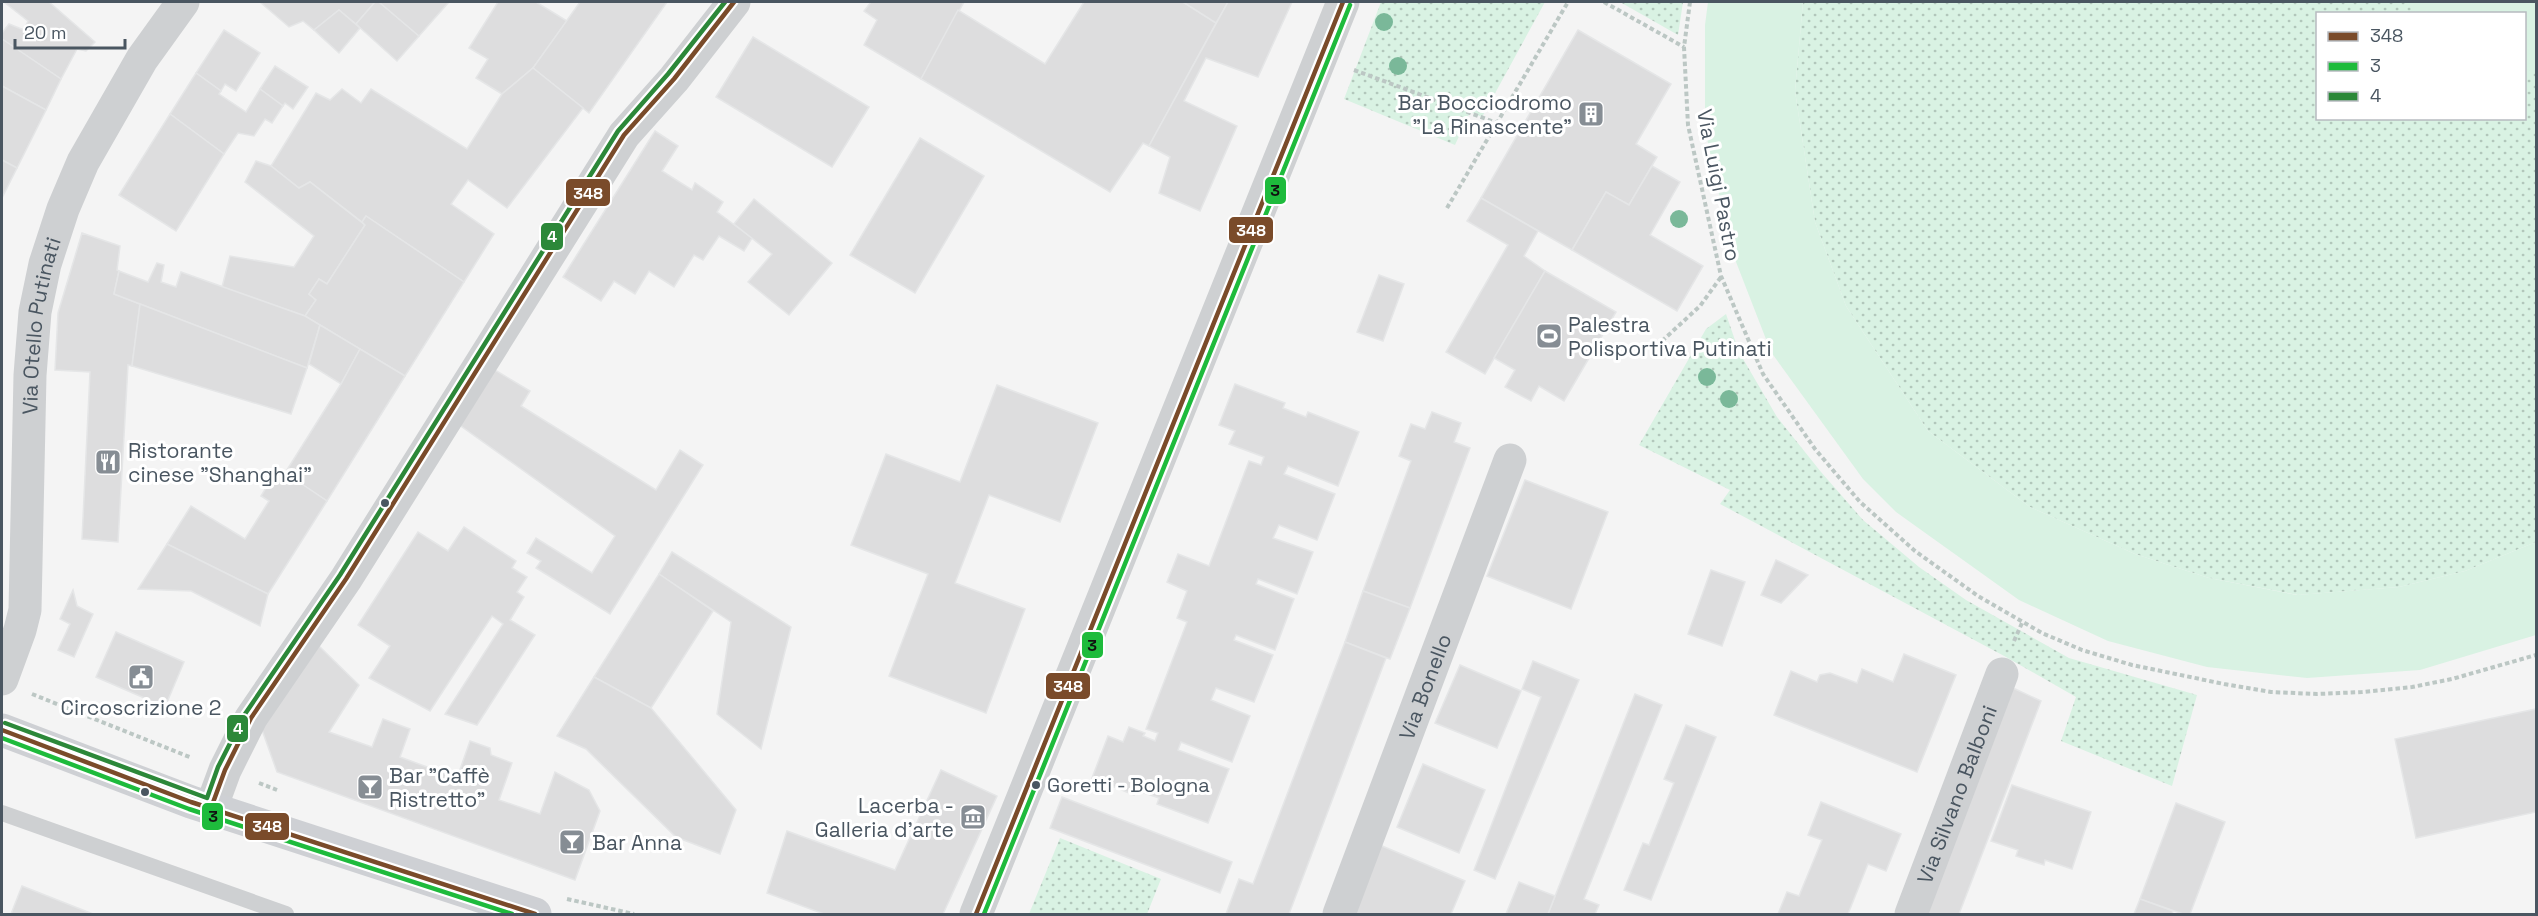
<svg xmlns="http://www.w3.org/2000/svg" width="2538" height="916" font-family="'Space Grotesk',sans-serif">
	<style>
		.grass { fill: url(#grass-dots); fill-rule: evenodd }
		.pitch { fill: #d9f2e3 }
		.building { fill: #ddddde; stroke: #e5e6e7; stroke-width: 1.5 }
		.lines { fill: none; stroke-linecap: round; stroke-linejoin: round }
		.path { stroke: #bcc7c4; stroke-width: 4; stroke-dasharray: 4.5 3; stroke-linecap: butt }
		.lane { stroke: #ced0d2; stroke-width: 16 }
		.street { stroke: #ced0d2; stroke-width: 33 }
		.secondary { stroke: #ced0d4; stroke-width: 33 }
		.bus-1-casing { stroke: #fff; stroke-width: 9 }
		.bus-2-casing { stroke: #fff; stroke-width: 9 }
		.bus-3-casing { stroke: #fff; stroke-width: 9 }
		.bus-1 { stroke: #7a4b2a; stroke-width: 4.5 }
		.bus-2 { stroke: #1ebb3c; stroke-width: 4.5 }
		.bus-3 { stroke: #2c8839; stroke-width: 4.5 }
		.tree { fill: #7ab899 }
		.bus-dot { fill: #4a5661; stroke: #fff; stroke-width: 2 }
		.labels { text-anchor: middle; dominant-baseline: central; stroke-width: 6; stroke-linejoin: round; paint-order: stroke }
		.bus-label { font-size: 20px; fill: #4a5661; stroke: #fff; text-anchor: start }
		.poi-label { font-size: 21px; fill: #4a5661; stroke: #fff; text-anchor: start }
		.street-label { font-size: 21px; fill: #4a5661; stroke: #fff }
		.line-badge { stroke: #fff; stroke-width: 2 }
		.badge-label { font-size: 16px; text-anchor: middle; font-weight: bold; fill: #fff }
		.pale-badge-label { font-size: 16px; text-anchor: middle; font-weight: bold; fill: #111 }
	</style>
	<defs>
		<pattern id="grass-dots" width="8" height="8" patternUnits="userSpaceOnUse" patternTransform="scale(1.5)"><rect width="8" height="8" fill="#d9f2e3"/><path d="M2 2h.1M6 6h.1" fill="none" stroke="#b2c7bb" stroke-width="1.8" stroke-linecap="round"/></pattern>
	</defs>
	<rect width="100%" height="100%" fill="#f4f4f4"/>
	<g class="grass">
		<path d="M1381,2H1545L1482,117L1470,112L1455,145L1344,99Z"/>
		<path d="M1620,2H1683L1678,35Z"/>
		<path d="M1803,2H2536V542L2465,571L2399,587L2298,595L2209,578L2135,554L2030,507L1928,431L1846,306L1815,222L1795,91ZM2318,14H2524V118H2318Z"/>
		<path d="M1726,314L1739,352L1777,417L1821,472L1863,520L1919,567L1966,600L2069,658L2197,695L2172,786L2061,741L2076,697L2006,657L1720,504L1730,490L1639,445L1706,329Z"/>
		<path d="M1060,838L1161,879L1147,914H1029Z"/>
	</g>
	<g class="pitch">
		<path d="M1708,2H1803L1795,91L1815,222L1846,306L1928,431L2030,507L2135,554L2209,578L2297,595L2399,587L2465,571L2536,542V635L2420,670L2307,678L2207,667L2108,641L2019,600L1896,512L1863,479L1771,352L1731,249L1705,129V25Z"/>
		<path d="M2410,2H2536V69L2525,72L2524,14L2416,13Z"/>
	</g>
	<g class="building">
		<path d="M4,2H49L95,42L86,51L77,49L61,79L2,39V33L9,24L24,30L28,21Z"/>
		<path d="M260,2H375L356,24L339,10L314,30L303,21L289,27Z"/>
		<path d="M375,2H379L419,36L397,61L356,24Z"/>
		<path d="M379,2H449L419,36Z"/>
		<path d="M498,2H536L567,21L533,68L502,94L476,78L488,59L469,48Z"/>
		<path d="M580,2H667L589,113L533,68Z"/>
		<path d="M871,2H964L921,79L864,45L877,20L864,11Z"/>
		<path d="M1084,2H1183L1216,23L1149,146L1143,143L1110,192L921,79L958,10L1045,64Z"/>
		<path d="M1183,2H1228L1216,23Z"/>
		<path d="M1228,2H1292L1258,77L1206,58L1184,101L1237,126L1200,211L1159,193L1170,157L1149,146Z"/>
		<path d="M339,10L360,28L339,53L314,30Z"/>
		<path d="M224,30L260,53L236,91L225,84L221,91L196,73Z"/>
		<path d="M1578,30L1671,84L1636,144L1657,157L1629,205L1606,192L1572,250L1481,198Z"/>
		<path d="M753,37L869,107L832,167L716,97Z"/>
		<path d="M2,39L61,79L46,110L2,86Z"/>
		<path d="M275,66L308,87L293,109L285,103L283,106L260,89Z"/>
		<path d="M533,68L583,108L507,208L468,180L451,204L494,234L464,282L366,216L362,222L310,182L299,188L271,166L316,93L330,100L342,89L361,103L371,89L467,149L502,94Z"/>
		<path d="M196,73L221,91L219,94L246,112L260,89L283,106L272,123L265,119L254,136L238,133L224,154L170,114Z"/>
		<path d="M2,86L46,110L17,168L2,160Z"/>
		<path d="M170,114L224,154L176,231L119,195Z"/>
		<path d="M655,131L678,146L662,171L692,190L695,183L723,202L717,212L752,238L744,251L719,236L703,260L694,255L674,287L649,271L635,294L614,281L601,301L563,277Z"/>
		<path d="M920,138L984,176L915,293L850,255Z"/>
		<path d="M2,160L17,168L2,198Z"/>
		<path d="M256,161L271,166L299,188L310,182L365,225L327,284L319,279L309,294L316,300L305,316L222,287L230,256L294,267L314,236L245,182Z"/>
		<path d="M1652,166L1680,182L1650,235L1703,266L1677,311L1572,250L1606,192L1629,205Z"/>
		<path d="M1481,198L1538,231L1524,256L1545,271L1485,374L1446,352L1508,245L1467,221Z"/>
		<path d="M754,199L832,263L789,315L748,282L772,254L734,224Z"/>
		<path d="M366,216L464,282L405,376L305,316L316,300L309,294L319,279L327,284L365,225L362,222Z"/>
		<path d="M82,233L120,246L117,270L119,271L114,294L140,304L132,366L128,365L118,542L82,539L90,372L55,370L58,313Z"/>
		<path d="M157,263L164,265L161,282L176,287L181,272L305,316L320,325L307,368L114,294L119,271L148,282Z"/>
		<path d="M1545,271L1616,312L1564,401L1539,386L1531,401L1505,387L1515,370L1494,358Z"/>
		<path d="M1379,275L1404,284L1383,341L1357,332Z"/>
		<path d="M140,304L307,368L291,414L132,366Z"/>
		<path d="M320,325L360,349L341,384L309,364Z"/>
		<path d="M360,349L405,376L327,501L285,473L341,384Z"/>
		<path d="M485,364L530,391L521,406L656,490L680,450L703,465L610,614L536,568L541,561L527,553L536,538L592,573L615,536L451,419Z"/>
		<path d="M1235,384L1285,403L1283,408L1306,417L1308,412L1359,432L1338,486L1288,466L1284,474L1335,494L1317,540L1279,525L1273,538L1313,552L1297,594L1258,579L1256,584L1294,599L1275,650L1236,635L1234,640L1273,655L1254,702L1216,688L1211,700L1250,716L1232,762L1181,742L1178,750L1229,769L1208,823L1157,804L1159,798L1136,790L1134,795L1092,778L1108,736L1123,742L1129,727L1145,733L1143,736L1155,741L1158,733L1146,729L1187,622L1177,618L1187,591L1167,582L1178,554L1209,566L1249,461L1261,465L1264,457L1229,444L1235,431L1219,425Z"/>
		<path d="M997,385L1098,423L1060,522L989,495L955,583L1025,609L986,713L889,676L928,574L851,545L886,454L960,482Z"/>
		<path d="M1432,412L1461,423L1454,442L1470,448L1410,608L1363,591L1411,461L1399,456L1411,424L1425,429Z"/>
		<path d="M278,468L327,501L268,594L167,544L191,506L245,539L269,501L261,496Z"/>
		<path d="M1525,480L1608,512L1571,609L1487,576Z"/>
		<path d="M464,527L516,561L512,568L527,577L517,592L524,597L510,620L535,635L477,725L445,714L503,624L492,616L430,711L369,678L390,646L358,625L418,532L448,551Z"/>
		<path d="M167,544L268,594L260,626L191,591L138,589Z"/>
		<path d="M672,552L791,627L761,749L717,714L731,622L659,574Z"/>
		<path d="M1776,560L1808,575L1781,603L1761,595Z"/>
		<path d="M1711,570L1745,582L1722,646L1688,634Z"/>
		<path d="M659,574L713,611L651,708L594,677Z"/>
		<path d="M73,590L77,606L93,614L74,657L58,650L70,624L60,619Z"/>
		<path d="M1363,591L1410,608L1390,659L1345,642Z"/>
		<path d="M116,632L184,662L165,707L96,677Z"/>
		<path d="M1345,642L1386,658L1289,914H1226L1239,879L1253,884Z"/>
		<path d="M319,646L359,685L329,732L372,747L383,719L410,729L400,757L457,778L470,741L490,748L491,755L512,763L499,800L540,814L555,772L589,790L600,811L575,880L277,772L261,727Z"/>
		<path d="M1904,654L1956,675L1917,772L1774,715L1791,671L1817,682L1820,675L1830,673L1857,683L1862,669L1893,682Z"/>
		<path d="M1533,661L1579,680L1495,879L1474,870L1541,697L1522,689Z"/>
		<path d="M1460,665L1521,691L1497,748L1435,723Z"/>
		<path d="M594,677L651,708L736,810L720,854L676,837L586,749L557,736Z"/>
		<path d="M2013,688L2041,701L1959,914H1926Z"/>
		<path d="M1635,694L1662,705L1584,899L1599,905L1595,914H1548Z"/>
		<path d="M2536,709V812L2416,838L2395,739Z"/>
		<path d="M1686,725L1716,737L1651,900L1624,890L1643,843L1649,845L1674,783L1664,779Z"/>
		<path d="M1423,764L1485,790L1459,853L1397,827Z"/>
		<path d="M941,770L997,796L943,914H824L767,893L787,831L895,870Z"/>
		<path d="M2012,785L2091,812L2072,869L2045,860L2044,865L2016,856L2018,850L1991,841Z"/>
		<path d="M1062,797L1232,862L1220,893L1050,828Z"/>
		<path d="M1821,802L1901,834L1886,871L1868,864L1848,914H1778L1787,892L1799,896L1822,840L1808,835Z"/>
		<path d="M2176,803L2225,822L2190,914H2183L2140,899Z"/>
		<path d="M1375,843L1465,881L1451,914H1347Z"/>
		<path d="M1519,882L1555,896L1548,914H1506Z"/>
		<path d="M22,886L93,914H11Z"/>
		<path d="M2140,899L2173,911L2172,914H2134Z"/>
	</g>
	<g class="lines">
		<g class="path">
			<path d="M1604,2L1684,47"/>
			<path d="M1690,2L1684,47L1688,125L1721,276L1763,374L1815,449L1860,502L1915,551L1978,596L2042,633L2082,650L2132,665L2224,684L2271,692L2317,694L2362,692L2412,687L2452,679L2536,655"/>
			<path d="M1354,70L1497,123"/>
			<path d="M1447,208L1568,2"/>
			<path d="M1662,341L1700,306L1721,277"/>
			<path d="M2014,641L2022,623"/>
			<path d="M32,694L192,758"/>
			<path d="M259,783L277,790"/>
			<path d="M567,899L634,914"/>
		</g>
		<path class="lane" d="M2,813L286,914"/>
		<g class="street">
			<path id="s1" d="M2,679L20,630L25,610L30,375L35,312L45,264L63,209L83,162L142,59L183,2"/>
			<path d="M211,808L225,770L251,718L346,579L624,135L674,79L734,2"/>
			<path d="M976,914L1343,2"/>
			<path id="s2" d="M1339,914L1510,460"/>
			<path id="s3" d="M1911,914L2002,674"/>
		</g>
		<path class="secondary" d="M2,730L191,802L535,914"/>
		<defs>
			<g id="bus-1">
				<path d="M2,730L191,802L535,914"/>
				<path d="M211,808L225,770L251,718L346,579L624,135L674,79L734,2"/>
				<path d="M976,914L1343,2"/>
			</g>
			<g id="bus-2">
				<path d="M2,738L189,809L512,914"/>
				<path d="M984,914L1350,5"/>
			</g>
			<path id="bus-3" d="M5,723L207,798L218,767L245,714L340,575L618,131L668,74L725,2"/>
		</defs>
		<use href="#bus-1" class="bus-1-casing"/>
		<use href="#bus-2" class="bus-2-casing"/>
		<use href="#bus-3" class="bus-3-casing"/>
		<use href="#bus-1" class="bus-1"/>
		<use href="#bus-2" class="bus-2"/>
		<use href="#bus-3" class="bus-3"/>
	</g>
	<g class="tree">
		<circle cx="1384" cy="22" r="9"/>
		<circle cx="1398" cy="66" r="9"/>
		<circle cx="1679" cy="219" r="9"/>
		<circle cx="1707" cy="377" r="9"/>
		<circle cx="1729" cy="399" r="9"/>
	</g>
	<defs>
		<symbol id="building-square" viewBox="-11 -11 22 22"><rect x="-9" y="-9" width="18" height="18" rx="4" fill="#868d94" stroke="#fff"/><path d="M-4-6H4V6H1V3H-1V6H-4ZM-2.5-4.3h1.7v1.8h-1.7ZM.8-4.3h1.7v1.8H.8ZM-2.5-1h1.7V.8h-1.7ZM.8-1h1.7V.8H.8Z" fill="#fff"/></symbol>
		<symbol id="stadium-square" viewBox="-11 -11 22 22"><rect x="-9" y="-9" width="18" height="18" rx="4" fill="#868d94" stroke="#fff"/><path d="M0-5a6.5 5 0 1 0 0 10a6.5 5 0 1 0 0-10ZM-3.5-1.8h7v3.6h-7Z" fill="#fff"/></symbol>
		<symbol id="restaurant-square" viewBox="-11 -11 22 22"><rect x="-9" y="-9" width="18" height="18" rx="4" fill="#868d94" stroke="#fff"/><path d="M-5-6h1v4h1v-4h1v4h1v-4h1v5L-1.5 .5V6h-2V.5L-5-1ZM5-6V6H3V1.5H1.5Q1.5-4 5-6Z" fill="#fff"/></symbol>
		<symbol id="civic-square" viewBox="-11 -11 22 22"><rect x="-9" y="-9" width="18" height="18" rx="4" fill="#868d94" stroke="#fff"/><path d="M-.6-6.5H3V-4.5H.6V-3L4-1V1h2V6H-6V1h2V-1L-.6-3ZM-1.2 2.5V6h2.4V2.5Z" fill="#fff"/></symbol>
		<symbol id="bar-square" viewBox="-11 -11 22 22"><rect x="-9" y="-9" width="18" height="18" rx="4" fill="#868d94" stroke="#fff"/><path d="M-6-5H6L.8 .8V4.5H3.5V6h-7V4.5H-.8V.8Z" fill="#fff"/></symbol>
		<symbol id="museum-square" viewBox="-11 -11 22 22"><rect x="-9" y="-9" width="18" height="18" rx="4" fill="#868d94" stroke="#fff"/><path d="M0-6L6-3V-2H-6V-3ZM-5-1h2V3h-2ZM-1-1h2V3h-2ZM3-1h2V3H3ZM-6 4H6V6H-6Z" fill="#fff"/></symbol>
	</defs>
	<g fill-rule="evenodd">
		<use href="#building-square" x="1576" y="99" width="30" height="30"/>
		<use href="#stadium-square" x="1534" y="321" width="30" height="30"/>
		<use href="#restaurant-square" x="93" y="447" width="30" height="30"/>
		<use href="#civic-square" x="126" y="662" width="30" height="30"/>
		<use href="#bar-square" x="355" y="772" width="30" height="30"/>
		<use href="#museum-square" x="958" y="802" width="30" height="30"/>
		<use href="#bar-square" x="557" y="827" width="30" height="30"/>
	</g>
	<g class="bus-dot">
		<circle cx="385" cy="503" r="5"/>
		<circle cx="1036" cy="785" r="5"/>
		<circle cx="145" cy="792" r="5"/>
	</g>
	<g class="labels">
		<g class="bus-label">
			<text x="1047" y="785">Goretti - Bologna</text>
		</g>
		<g class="poi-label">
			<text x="1572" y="102" text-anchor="end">Bar Bocciodromo<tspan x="1572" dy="24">"La Rinascente"</tspan></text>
			<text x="1568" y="324">Palestra<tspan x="1568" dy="24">Polisportiva Putinati</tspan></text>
			<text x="128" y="450">Ristorante<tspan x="128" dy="24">cinese "Shanghai"</tspan></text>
			<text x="141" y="707" text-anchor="middle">Circoscrizione 2</text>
			<text x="389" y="775">Bar "Caffè<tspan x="389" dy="24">Ristretto"</tspan></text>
			<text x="954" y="805" text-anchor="end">Lacerba -<tspan x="954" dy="24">Galleria d'arte</tspan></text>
			<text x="592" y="842">Bar Anna</text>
		</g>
		<g class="street-label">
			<text transform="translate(1719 185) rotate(79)">Via Luigi Pastro</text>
			<text stroke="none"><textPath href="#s1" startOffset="358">Via Otello Putinati</textPath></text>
			<text stroke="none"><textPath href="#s2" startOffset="243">Via Bonello</textPath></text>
			<text stroke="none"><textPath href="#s3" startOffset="128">Via Silvano Balboni</textPath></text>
		</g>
	</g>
	<g class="line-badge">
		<rect x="1264" y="176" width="23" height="29" rx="6" fill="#1ebb3c"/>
		<rect x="565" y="178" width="46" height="29" rx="6" fill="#7a4b2a"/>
		<rect x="1228" y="216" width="46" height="28" rx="6" fill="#7a4b2a"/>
		<rect x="540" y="222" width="24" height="29" rx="6" fill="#2c8839"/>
		<rect x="1081" y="631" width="23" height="28" rx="6" fill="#1ebb3c"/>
		<rect x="1045" y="672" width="46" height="28" rx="6" fill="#7a4b2a"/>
		<rect x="226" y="714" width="23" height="29" rx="6" fill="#2c8839"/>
		<rect x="201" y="802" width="23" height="29" rx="6" fill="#1ebb3c"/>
		<rect x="244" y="812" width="46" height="29" rx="6" fill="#7a4b2a"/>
	</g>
	<g class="badge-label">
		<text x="588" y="199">348</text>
		<text x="1251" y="236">348</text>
		<text x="552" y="242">4</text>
		<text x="1068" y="692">348</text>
		<text x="238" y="734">4</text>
		<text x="267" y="832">348</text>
	</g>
	<g class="pale-badge-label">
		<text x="1275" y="196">3</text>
		<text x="1092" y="651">3</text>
		<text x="213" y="822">3</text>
	</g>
	<rect width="2538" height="916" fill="none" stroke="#4a5661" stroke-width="6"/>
	<rect x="2316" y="12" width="210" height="108" fill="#ffffff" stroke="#b7bbc0" stroke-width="1.5"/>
	<rect x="2328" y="32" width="30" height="9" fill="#7a4b2a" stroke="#b7bbc0" stroke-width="1.5"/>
	<text x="2370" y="42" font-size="18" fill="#4a5661">348</text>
	<rect x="2328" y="62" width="30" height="9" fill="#1ebb3c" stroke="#b7bbc0" stroke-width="1.5"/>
	<text x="2370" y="72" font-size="18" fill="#4a5661">3</text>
	<rect x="2328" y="92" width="30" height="9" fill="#2c8839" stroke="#b7bbc0" stroke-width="1.5"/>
	<text x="2370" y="102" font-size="18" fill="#4a5661">4</text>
	<path d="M15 39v9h110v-9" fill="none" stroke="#4a5661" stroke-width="3"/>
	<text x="24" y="39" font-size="18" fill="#4a5661" stroke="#ffffff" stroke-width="4.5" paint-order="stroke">20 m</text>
</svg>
